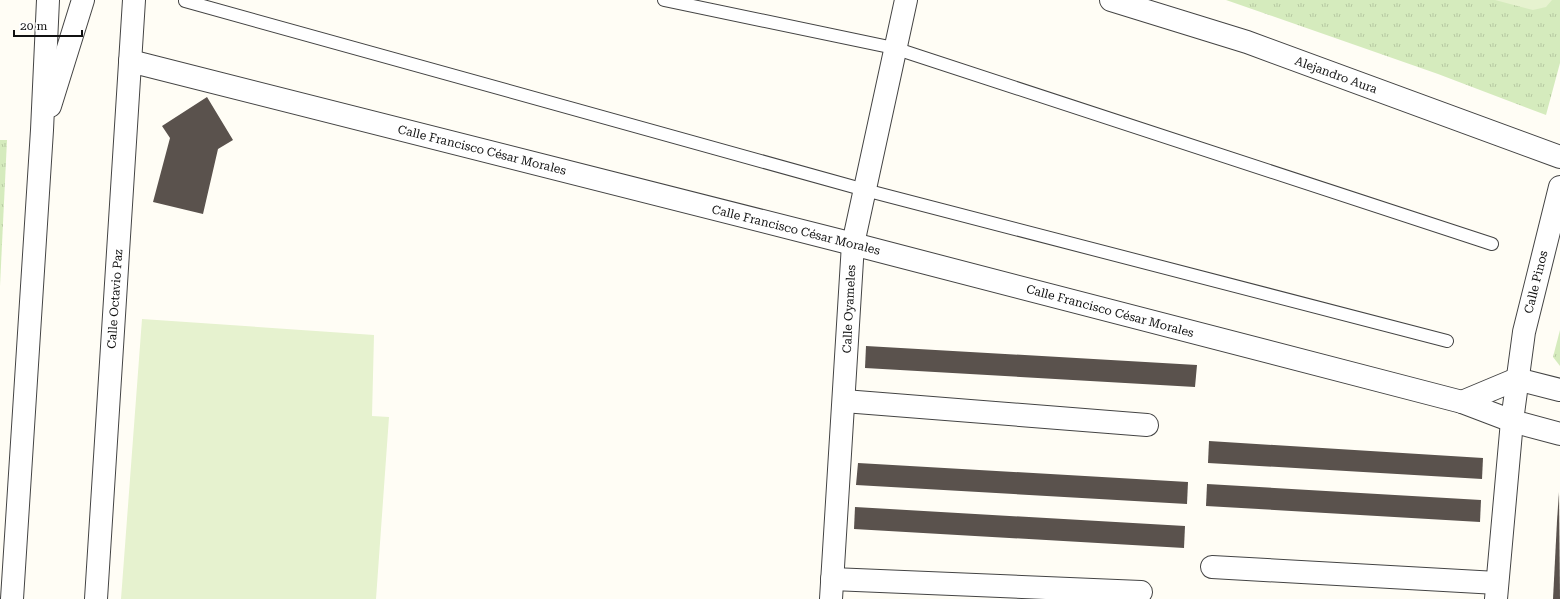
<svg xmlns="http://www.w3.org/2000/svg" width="1560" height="599" font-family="'Roboto Serif',serif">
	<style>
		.park { fill: url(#park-tufts) }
		.pitch { fill: #e6f2cf }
		.building { fill: #5a524d }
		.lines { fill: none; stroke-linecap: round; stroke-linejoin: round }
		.service-casing { stroke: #444; stroke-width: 14 }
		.minor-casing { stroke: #444; stroke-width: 24 }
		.tertiary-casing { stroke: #444; stroke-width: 24 }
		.service { stroke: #fff; stroke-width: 12 }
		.minor { stroke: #fff; stroke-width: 22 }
		.tertiary { stroke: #fff; stroke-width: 22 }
		.labels { text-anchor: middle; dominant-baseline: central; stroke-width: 4; stroke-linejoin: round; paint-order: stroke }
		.street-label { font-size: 12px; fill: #111; stroke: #fff }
	</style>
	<defs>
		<pattern id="park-tufts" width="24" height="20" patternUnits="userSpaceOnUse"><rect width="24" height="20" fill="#d5ebbd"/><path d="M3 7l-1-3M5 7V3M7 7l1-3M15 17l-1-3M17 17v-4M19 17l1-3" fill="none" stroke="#b6c8a1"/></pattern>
	</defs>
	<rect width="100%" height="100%" fill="#fffdf5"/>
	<g class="park">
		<path d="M1226,0H1560V63L1546,115L1438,74Z"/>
		<path d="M0,140H7L0,286Z"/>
		<path d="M1560,330V366L1553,357Z"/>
	</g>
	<g class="pitch">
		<path d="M1495,0H1552L1546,7L1533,10Z"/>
		<path d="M142,319L374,335L372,416L389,417L376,599H121Z"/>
	</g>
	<g class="building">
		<path d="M207,97L233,140L218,149L203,214L153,202L170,138L162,126Z"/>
		<path d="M866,346L1197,365L1195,387L865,368Z"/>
		<path d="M1209,441L1483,458L1482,479L1208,463Z"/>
		<path d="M858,463L1188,482L1187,504L856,485Z"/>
		<path d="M1207,484L1481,500L1480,522L1206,506Z"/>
		<path d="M1559,492L1560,599H1553L1557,521Z"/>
		<path d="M855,507L1185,526L1184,548L854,529Z"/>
	</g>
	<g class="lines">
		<defs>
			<g id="service">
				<path d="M664,0L894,48L1492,244"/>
				<path d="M185,1L865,190L1447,341"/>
			</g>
			<g id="minor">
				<path d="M1111,0L1247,42L1560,157"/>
				<path d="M130,61L853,244L1462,402L1512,421L1560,434"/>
				<path d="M844,401L1147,425"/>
				<path d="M1462,402L1517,379L1560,390"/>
				<path d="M1212,567L1497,583"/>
				<path d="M832,579L1141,592"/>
				<path d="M831,599L853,244L906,0"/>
				<path d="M1496,599L1512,421L1524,332L1560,187"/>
			</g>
			<g id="tertiary">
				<path d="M50,106L83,0"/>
				<path d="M12,599L42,130L48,0"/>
				<path d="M96,599L134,0"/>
			</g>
		</defs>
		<use href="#service" class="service-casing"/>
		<use href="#minor" class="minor-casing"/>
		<use href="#tertiary" class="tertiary-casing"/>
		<use href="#service" class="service"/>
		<use href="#minor" class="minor"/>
		<use href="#tertiary" class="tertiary"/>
	</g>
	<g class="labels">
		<g class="street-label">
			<text transform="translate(1336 75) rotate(20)">Alejandro Aura</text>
			<text transform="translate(482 150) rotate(14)">Calle Francisco César Morales</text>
			<text transform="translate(796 230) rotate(14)">Calle Francisco César Morales</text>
			<text transform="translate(1536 282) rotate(-76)">Calle Pinos</text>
			<text transform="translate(115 299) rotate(-86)">Calle Octavio Paz</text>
			<text transform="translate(849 309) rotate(-87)">Calle Oyameles</text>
			<text transform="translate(1110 311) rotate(15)">Calle Francisco César Morales</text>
		</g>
	</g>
	<path d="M14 30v6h68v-6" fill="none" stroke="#111111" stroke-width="2"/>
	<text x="20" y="30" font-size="12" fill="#111111" stroke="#ffffff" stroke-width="3" paint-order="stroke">20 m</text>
</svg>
